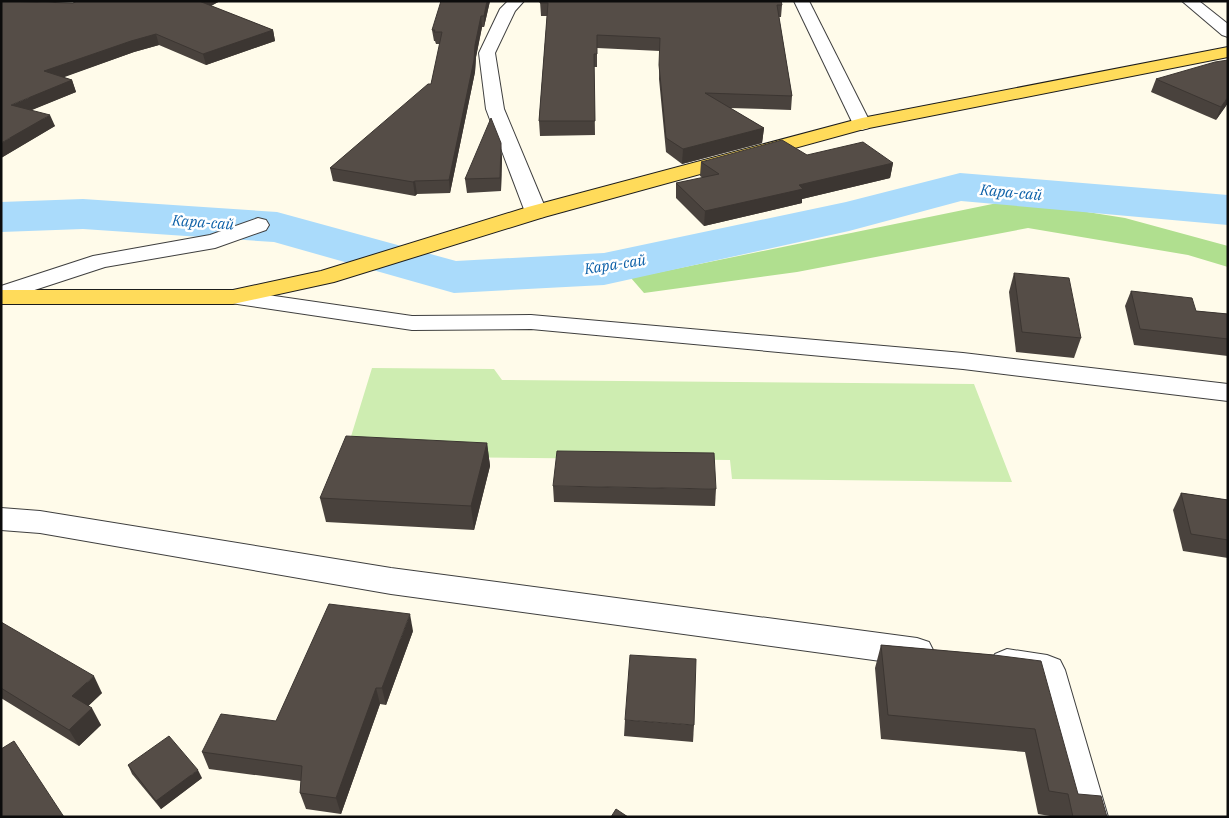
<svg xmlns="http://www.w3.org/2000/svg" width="1229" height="818" font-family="'IBM Plex Serif',serif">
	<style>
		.green { fill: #ceedb1 }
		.forest { fill: #b0df8f }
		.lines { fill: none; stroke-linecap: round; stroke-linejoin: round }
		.river { fill: #aadbfb; fill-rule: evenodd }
		.minor-casing { stroke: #3f3f3f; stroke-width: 2 }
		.major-casing { stroke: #1d1d1d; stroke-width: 2 }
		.minor { fill: #fff; fill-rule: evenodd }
		.major { fill: #ffdb5a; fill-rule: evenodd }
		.wall { fill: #49423d }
		.shaded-wall { fill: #3c3632 }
		.building { fill: #554d47; stroke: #3c3632 }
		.labels { text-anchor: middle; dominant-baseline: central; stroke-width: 5; stroke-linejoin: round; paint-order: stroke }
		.water-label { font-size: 15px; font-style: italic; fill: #0b5fa7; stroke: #fff }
	</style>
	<rect width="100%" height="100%" fill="#fffbea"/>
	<path class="green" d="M372,368L494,369L502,380L974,384L1012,482L732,479L730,460L345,456Z"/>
	<path class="forest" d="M1012,200L1125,218L1228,246V267L1188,255L1028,228L797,272L644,293L631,278Z"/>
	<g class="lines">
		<path class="river" d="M960,173L1228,195V225L961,201L849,231L604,285L454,293L274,242L83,229L1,232V202L83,199L277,212L456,261L604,253L846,202Z"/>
		<defs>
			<g id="minor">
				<path d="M508,1H524L515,11L495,53L504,109L547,212L544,217L536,218L528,217L525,212L486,109L479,53L500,9Z"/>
				<path d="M794,1H809L871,124L869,128L862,130L855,128L853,124Z"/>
				<path d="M1182,1H1199L1228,24V37L1222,35Z"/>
				<path d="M258,218L266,220L269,225L266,230L215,248L105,267L1,301V286L93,256L210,235Z"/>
				<path d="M233,290L412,316L531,315L963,353L1228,384V401L963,369L531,329L412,330L224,302L221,297L224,292Z"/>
				<path d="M1,508L40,511L391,568L917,638L929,642L934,652L929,662L917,666L391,594L40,533L1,530Z"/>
				<path d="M1007,649L1047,655L1060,660L1065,670L1108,817H1068L1033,682L1007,679L995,674L989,664L995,654Z"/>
			</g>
			<path id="major" d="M1228,47V57L864,129L544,217L334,282L233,304H1V290H233L321,271L528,207L862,118Z"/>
		</defs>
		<use href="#minor" class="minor-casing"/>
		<use href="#major" class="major-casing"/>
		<use href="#minor" class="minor"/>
		<use href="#major" class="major"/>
	</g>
	<g class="wall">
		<path d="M77,1H220L211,6L273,30L275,41L206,65L159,45L134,52L63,77L72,80L76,92L31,110L55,126L1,158L73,3Z"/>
		<path d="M490,1L484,27H482L476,57L475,72L450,193L417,194L415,196L333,181L330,168L431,84L440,44H436L435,41H434L432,30Z"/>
		<path d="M540,1L782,5L781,17H779L792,96L791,110L730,108L764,128L762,143L682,164L666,152L659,79L660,51L597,48V67H594L595,135L540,136L539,121L547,16H541Z"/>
		<path d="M1156,79L1228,103L1216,120L1151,92Z"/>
		<path d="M807,155L893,163L890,178L802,199V203L704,226L676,198V183L703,178L700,176L701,162Z"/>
		<path d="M502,157L501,191L467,193L465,179Z"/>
		<path d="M1014,273L1081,338L1074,358L1016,352L1009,292Z"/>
		<path d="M1131,291L1196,311L1228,314V356L1134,345L1125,306Z"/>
		<path d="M487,443L490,466L474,530L326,522L320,498Z"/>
		<path d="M553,486L716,489L715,506L554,502Z"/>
		<path d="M1181,493L1228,500V558L1183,551L1173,510Z"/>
		<path d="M1,622L102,693L88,706L101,725L79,746L1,698Z"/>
		<path d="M413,631L386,705L380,704L341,814L306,809L300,793L301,781L209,769L202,752L276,721Z"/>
		<path d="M881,645L994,655L1078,794L1107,817H1056L1038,814L1025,752L881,739L875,668Z"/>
		<path d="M625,720L694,725L693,742L624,736Z"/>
		<path d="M128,765L202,778L161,809L132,774Z"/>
	</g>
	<g class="shaded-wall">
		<path d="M198,1H220L201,11Z"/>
		<path d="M487,1H490L484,27V16Z"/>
		<path d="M481,16L482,27L476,57L475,72L450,193L449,180L475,45Z"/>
		<path d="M273,30L275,41L206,65L203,54Z"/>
		<path d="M156,34L159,45L134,52L48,83L44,71L131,41Z"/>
		<path d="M72,80L76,92L15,117L11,105Z"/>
		<path d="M1228,97V103L1216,120L1221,107Z"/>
		<path d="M50,115L55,126L1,158V143Z"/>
		<path d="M764,128L762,143L682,164L683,149Z"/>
		<path d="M501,143L502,157L501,191L500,178Z"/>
		<path d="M893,163L890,178L802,199V203L704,226L705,211L799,185Z"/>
		<path d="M415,181L417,194L415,196L413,182Z"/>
		<path d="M487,443L490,466L474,530L471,506Z"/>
		<path d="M410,614L413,631L386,705L382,688Z"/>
		<path d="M94,676L102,693L81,713L72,696Z"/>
		<path d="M376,688L380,704L341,814L336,798Z"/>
		<path d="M92,708L101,725L79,746L69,730Z"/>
		<path d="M198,770L202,778L161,809L156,801Z"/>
	</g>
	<g class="building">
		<path d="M1,1L73,3L77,1H199L273,30L203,54L156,34L131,41L44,71L72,80L11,105L50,115L1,143Z"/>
		<path d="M441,1H487L484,16H481L475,45L474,60L449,180L415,181L413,182L330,168L428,84H431L442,32H434L435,30H432Z"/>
		<path d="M540,1H781L782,5H777L792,96L705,93L764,128L683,149L666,138L659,65L660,38L597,35V54H594L595,121H539L548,3H540Z"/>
		<path d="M1228,60V97L1221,107L1156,79L1215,62Z"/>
		<path d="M491,118L501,143L500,178L465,179Z"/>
		<path d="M782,140L807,155L863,142L893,163L799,185L803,189L705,211L676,183L719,174L701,162Z"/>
		<path d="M1014,273L1069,278L1081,338L1022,332Z"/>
		<path d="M1131,291L1192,298L1196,311L1228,314V339L1140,329Z"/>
		<path d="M346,436L487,443L471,506L320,498Z"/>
		<path d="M557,451L714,453L716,489L553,486Z"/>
		<path d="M1181,493L1228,500V540L1191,534Z"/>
		<path d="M329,604L410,614L382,688H376L336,798L300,793L302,766L202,752L221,714L276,721Z"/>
		<path d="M1,622L94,676L72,696L92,708L69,730L1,688Z"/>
		<path d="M881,645L994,655L1041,661L1078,794L1101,796L1107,817H1073L1068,794L1049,791L1035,729L888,715Z"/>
		<path d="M630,655L696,659L694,725L625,720Z"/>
		<path d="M169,736L198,770L156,801L128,765Z"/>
		<path d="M14,741L64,817H1V749Z"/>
		<path d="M616,809L628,817H611Z"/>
	</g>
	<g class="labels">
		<g class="water-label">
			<text transform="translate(1011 192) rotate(5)">Кара-сай</text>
			<text transform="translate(203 222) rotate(4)">Кара-сай</text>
			<text transform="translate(615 264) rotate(-9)">Кара-сай</text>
		</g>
	</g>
	<rect width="1229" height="818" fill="none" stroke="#0c0c0c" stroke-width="5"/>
</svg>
